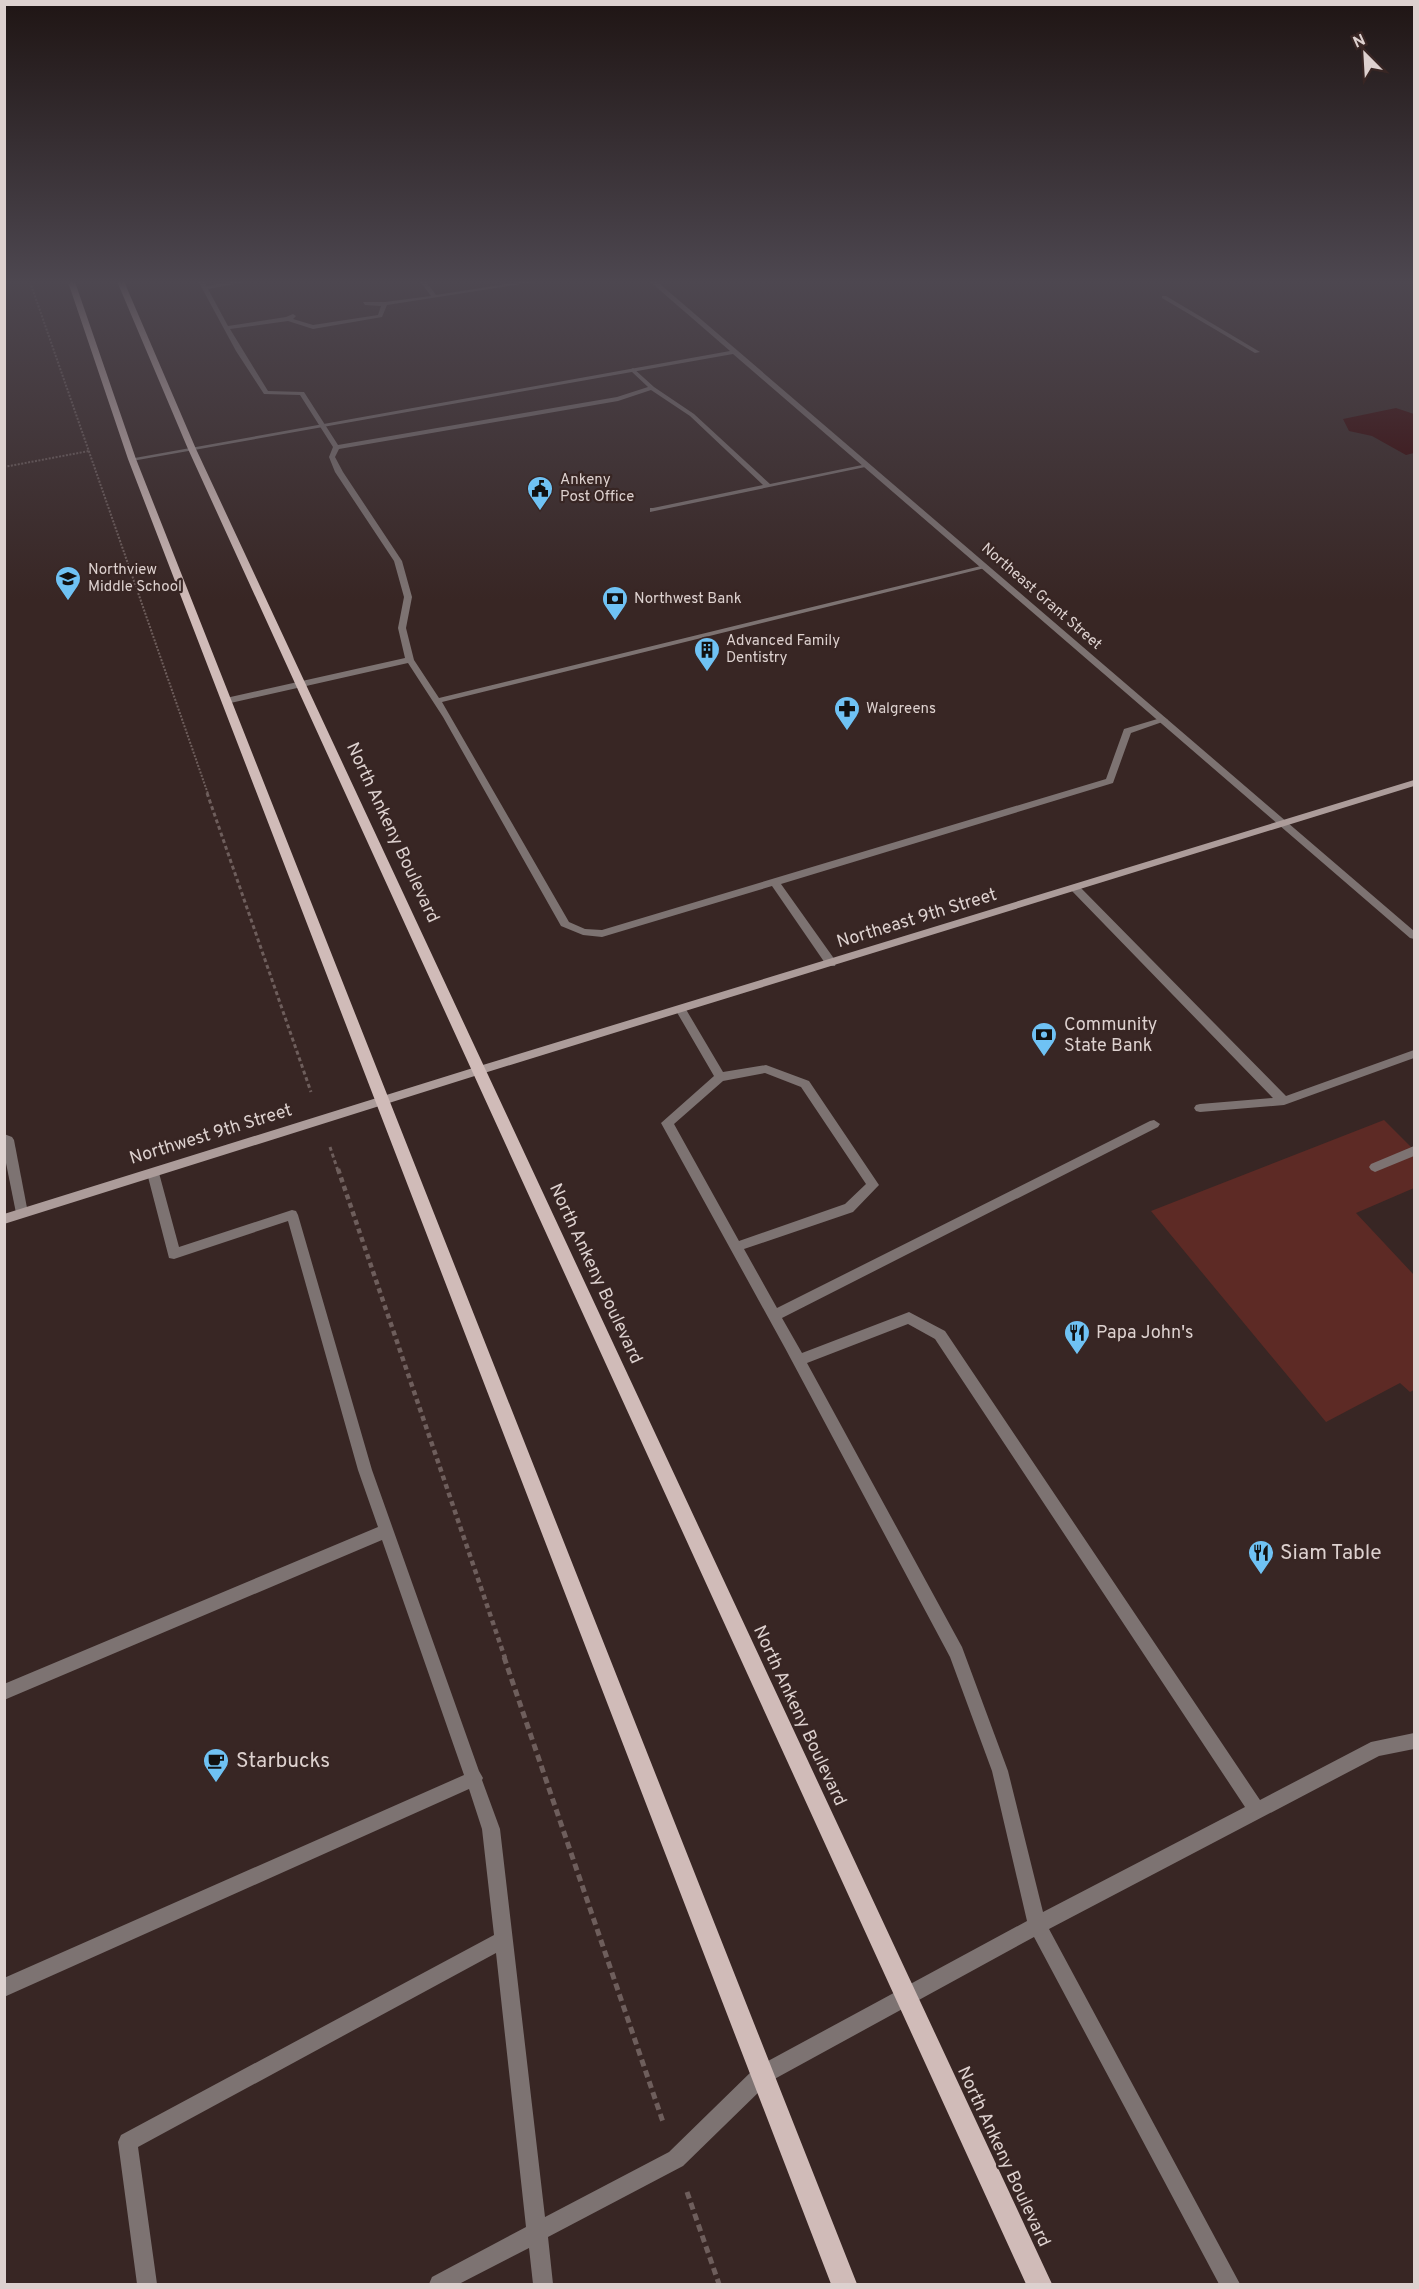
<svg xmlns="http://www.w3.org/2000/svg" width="1419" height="2289" font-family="Overpass,sans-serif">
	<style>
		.green { fill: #5d2a25 }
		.water { fill: #360000 }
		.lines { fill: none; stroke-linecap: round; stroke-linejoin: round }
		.path-far3 { stroke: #6e5e5c; stroke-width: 2; stroke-dasharray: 2 1.5; stroke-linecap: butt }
		.path-far2 { stroke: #6e5e5c; stroke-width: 3; stroke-dasharray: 4 3; stroke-linecap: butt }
		.path-far1 { stroke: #6e5e5c; stroke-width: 4.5; stroke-dasharray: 5 4; stroke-linecap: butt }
		.path { stroke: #6e5e5c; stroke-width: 5; stroke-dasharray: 7 4.5; stroke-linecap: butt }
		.lane { fill: #7d7372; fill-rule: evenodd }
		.street { fill: #7d7372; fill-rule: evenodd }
		.secondary { fill: #ac9c9a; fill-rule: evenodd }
		.primary { fill: #d0bbb8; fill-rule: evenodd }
		.labels { text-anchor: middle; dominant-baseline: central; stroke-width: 4.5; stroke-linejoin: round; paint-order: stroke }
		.far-poi-label { font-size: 15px; fill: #ddd1cf; stroke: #382624; text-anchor: start }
		.far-street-label { font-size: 15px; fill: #ddd1cf; stroke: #382624 }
		.street-label { font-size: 18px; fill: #ddd1cf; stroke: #382624 }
		.poi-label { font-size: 18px; fill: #ddd1cf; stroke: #382624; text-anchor: start }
		.near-poi-label { font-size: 21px; fill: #ddd1cf; stroke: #382624; text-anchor: start }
	</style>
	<rect width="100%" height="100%" fill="#382624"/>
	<path class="green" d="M1384,1120L1414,1150V1188L1356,1213L1414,1275V1390L1410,1392L1400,1383L1326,1422L1151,1211Z"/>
	<path class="water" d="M1396,408L1414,414V453L1406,455L1372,436L1349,431L1343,419Z"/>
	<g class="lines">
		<g class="path-far3">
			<path d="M29,279L208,794"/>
			<path d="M4,467L89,451"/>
		</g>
		<g class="path-far2">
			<path d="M207,793L311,1092"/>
			<path d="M330,1147L338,1171"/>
		</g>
		<path class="path-far1" d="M338,1169L505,1658"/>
		<g class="path">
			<path d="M504,1657L663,2122"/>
			<path d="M687,2192L719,2284"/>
		</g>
		<g class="lane">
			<path d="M197,279H203L207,286L247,279H262L208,289L228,326L286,317L293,314L296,316L293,319L313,325L378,315L381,306L365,305L363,302H385L431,296L418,279H424L436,295L538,279H553L387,305L382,317L313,329L288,321L230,329L268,391L304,392L338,445L617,397L648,387L631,371L630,370L633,368L654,387L694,414L770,484L867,464L870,466L650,512V508H653L763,485L690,416L651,390L618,401L339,449L335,457L343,472L402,561L412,597L406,628L414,660L439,698L985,565L989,567L442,702L569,922L585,929L602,930L1106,779L1124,729L1164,717L1168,720L1131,733L1113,783L781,884L835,960L836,963L835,966H827L772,886L602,937L583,935L561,926L443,717L408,663L226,704L222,701L226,698L405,658L398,628L404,597L394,561L335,472L329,457L333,447L300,395L264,394L236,351Z"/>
			<path d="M1162,296H1166L1260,352L1255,353L1162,298Z"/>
			<path d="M1075,885L1079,886L1286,1096L1414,1050V1058L1284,1105L1200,1112L1196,1111L1194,1108L1196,1105L1200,1104L1273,1098L1071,890V886Z"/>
			<path d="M680,1005L684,1006L723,1072L766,1065L809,1081L879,1185L853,1212L744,1249L777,1308L1150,1121L1154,1120L1160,1124L1158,1127L782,1318L802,1353L909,1312L945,1331L1260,1800L1371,1742L1414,1733V1749L1379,1756L1049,1929L1240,2284H1219L1034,1937L769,2082L683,2166L548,2237L553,2284H533L529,2248L459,2284H429L432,2277L526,2227L496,1953L138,2147L157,2284H137L118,2142L121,2135L494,1935L482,1829L469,1789L4,1997V1978L464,1775L382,1540L4,1700V1684L378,1527L358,1470L288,1221L174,1259L169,1258L147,1173L149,1170H157L159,1173L179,1247L292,1210L296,1211L298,1215L372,1470L479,1771L483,1778L482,1780L500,1829L545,2217L669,2152L755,2068L1027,1921L992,1771L950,1657L785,1348L661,1123L714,1076L675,1009ZM765,1073L801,1087L866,1184L845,1204L739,1241L674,1124L723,1081ZM908,1324L935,1339L1245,1807L1043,1912L1008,1771L962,1647L807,1363Z"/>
			<path d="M4,1134L12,1137L14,1140L28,1213L26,1217H18L16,1213L4,1153Z"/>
			<path d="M1414,1146V1156L1375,1172L1371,1170L1369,1167L1371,1164Z"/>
		</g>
		<path class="street" d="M647,279H654L1414,931V939L1410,938L733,354L132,461L129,459L730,351Z"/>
		<path class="secondary" d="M1414,780V786L481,1074L4,1224V1214L473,1068Z"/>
		<g class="primary">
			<path d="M67,279H74L136,459L857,2284H831L128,459Z"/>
			<path d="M116,279H123L196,449L1052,2284H1026L188,449Z"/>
		</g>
	</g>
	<linearGradient id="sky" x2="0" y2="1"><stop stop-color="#1f1514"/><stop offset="0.47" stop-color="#4d4750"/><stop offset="1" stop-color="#4d4750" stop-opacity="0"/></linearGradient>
	<rect width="1419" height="600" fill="url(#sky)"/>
	<defs>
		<symbol id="civic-pin" viewBox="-11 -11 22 30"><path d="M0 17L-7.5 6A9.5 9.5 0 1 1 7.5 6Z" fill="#6fc2f4" stroke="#382624"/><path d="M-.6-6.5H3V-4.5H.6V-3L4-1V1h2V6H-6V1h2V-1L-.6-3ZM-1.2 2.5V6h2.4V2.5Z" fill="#111"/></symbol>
		<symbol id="school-pin" viewBox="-11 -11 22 30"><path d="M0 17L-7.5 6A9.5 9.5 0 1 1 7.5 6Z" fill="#6fc2f4" stroke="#382624"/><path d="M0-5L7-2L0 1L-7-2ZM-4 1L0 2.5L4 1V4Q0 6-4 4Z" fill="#111"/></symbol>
		<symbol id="bank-pin" viewBox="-11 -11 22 30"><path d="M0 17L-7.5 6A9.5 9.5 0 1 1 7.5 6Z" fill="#6fc2f4" stroke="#382624"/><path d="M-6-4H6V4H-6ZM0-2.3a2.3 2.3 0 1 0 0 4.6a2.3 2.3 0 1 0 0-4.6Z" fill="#111"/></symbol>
		<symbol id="building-pin" viewBox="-11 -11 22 30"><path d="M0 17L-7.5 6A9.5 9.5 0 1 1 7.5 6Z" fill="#6fc2f4" stroke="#382624"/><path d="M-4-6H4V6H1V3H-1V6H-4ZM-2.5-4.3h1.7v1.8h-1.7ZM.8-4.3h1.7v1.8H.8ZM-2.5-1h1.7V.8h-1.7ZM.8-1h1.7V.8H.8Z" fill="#111"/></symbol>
		<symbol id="pharmacy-pin" viewBox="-11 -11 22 30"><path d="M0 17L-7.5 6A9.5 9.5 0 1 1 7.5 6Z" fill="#6fc2f4" stroke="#382624"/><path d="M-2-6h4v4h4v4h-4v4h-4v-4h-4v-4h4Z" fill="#111"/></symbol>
		<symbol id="restaurant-pin" viewBox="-11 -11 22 30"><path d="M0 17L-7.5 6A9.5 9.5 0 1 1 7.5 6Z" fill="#6fc2f4" stroke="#382624"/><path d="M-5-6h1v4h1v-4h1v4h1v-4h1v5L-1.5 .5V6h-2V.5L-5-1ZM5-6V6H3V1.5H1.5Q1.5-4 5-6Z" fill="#111"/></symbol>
		<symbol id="cafe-pin" viewBox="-11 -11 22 30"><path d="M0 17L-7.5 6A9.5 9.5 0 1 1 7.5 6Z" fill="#6fc2f4" stroke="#382624"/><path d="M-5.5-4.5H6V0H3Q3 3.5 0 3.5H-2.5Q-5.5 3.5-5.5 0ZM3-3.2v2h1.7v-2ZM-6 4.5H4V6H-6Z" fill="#111"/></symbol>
	</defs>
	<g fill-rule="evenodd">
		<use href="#civic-pin" x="525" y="474" width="30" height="40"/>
		<use href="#school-pin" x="53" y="564" width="30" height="40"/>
		<use href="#bank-pin" x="600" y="584" width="30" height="40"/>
		<use href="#building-pin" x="692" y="635" width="30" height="40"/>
		<use href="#pharmacy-pin" x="832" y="694" width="30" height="40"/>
		<use href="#bank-pin" x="1029" y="1020" width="30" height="40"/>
		<use href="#restaurant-pin" x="1062" y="1318" width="30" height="40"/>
		<use href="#restaurant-pin" x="1246" y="1538" width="30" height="40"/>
		<use href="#cafe-pin" x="201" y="1746" width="30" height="40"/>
	</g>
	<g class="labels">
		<g class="far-poi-label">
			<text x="560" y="480">Ankeny<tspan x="560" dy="17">Post Office</tspan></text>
			<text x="88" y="570">Northview<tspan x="88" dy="17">Middle School</tspan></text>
			<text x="634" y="599">Northwest Bank</text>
			<text x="726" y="641">Advanced Family<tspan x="726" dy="17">Dentistry</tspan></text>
			<text x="866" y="709">Walgreens</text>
		</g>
		<g class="far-street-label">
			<text transform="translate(1041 597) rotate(41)">Northeast Grant Street</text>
		</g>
		<g class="street-label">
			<text transform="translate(392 833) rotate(65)">North Ankeny Boulevard</text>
			<text transform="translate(917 919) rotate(-17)">Northeast 9th Street</text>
			<text transform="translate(211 1135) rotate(-17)">Northwest 9th Street</text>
			<text transform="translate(595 1274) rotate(65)">North Ankeny Boulevard</text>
			<text transform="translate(799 1716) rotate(65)">North Ankeny Boulevard</text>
			<text transform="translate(1003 2157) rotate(65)">North Ankeny Boulevard</text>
		</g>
		<g class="poi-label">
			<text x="1064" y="1025">Community<tspan x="1064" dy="21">State Bank</tspan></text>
			<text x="1096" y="1333">Papa John's</text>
		</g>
		<g class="near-poi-label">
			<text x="1280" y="1553">Siam Table</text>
			<text x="236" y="1761">Starbucks</text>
		</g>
	</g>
	<rect width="1419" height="2289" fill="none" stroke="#ddd1cf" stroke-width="12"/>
	<g transform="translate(1365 54) rotate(336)" stroke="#382624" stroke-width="4.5" paint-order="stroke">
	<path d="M0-4.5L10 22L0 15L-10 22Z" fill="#ddd1cf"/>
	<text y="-9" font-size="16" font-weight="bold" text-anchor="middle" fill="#ddd1cf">N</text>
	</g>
</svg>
